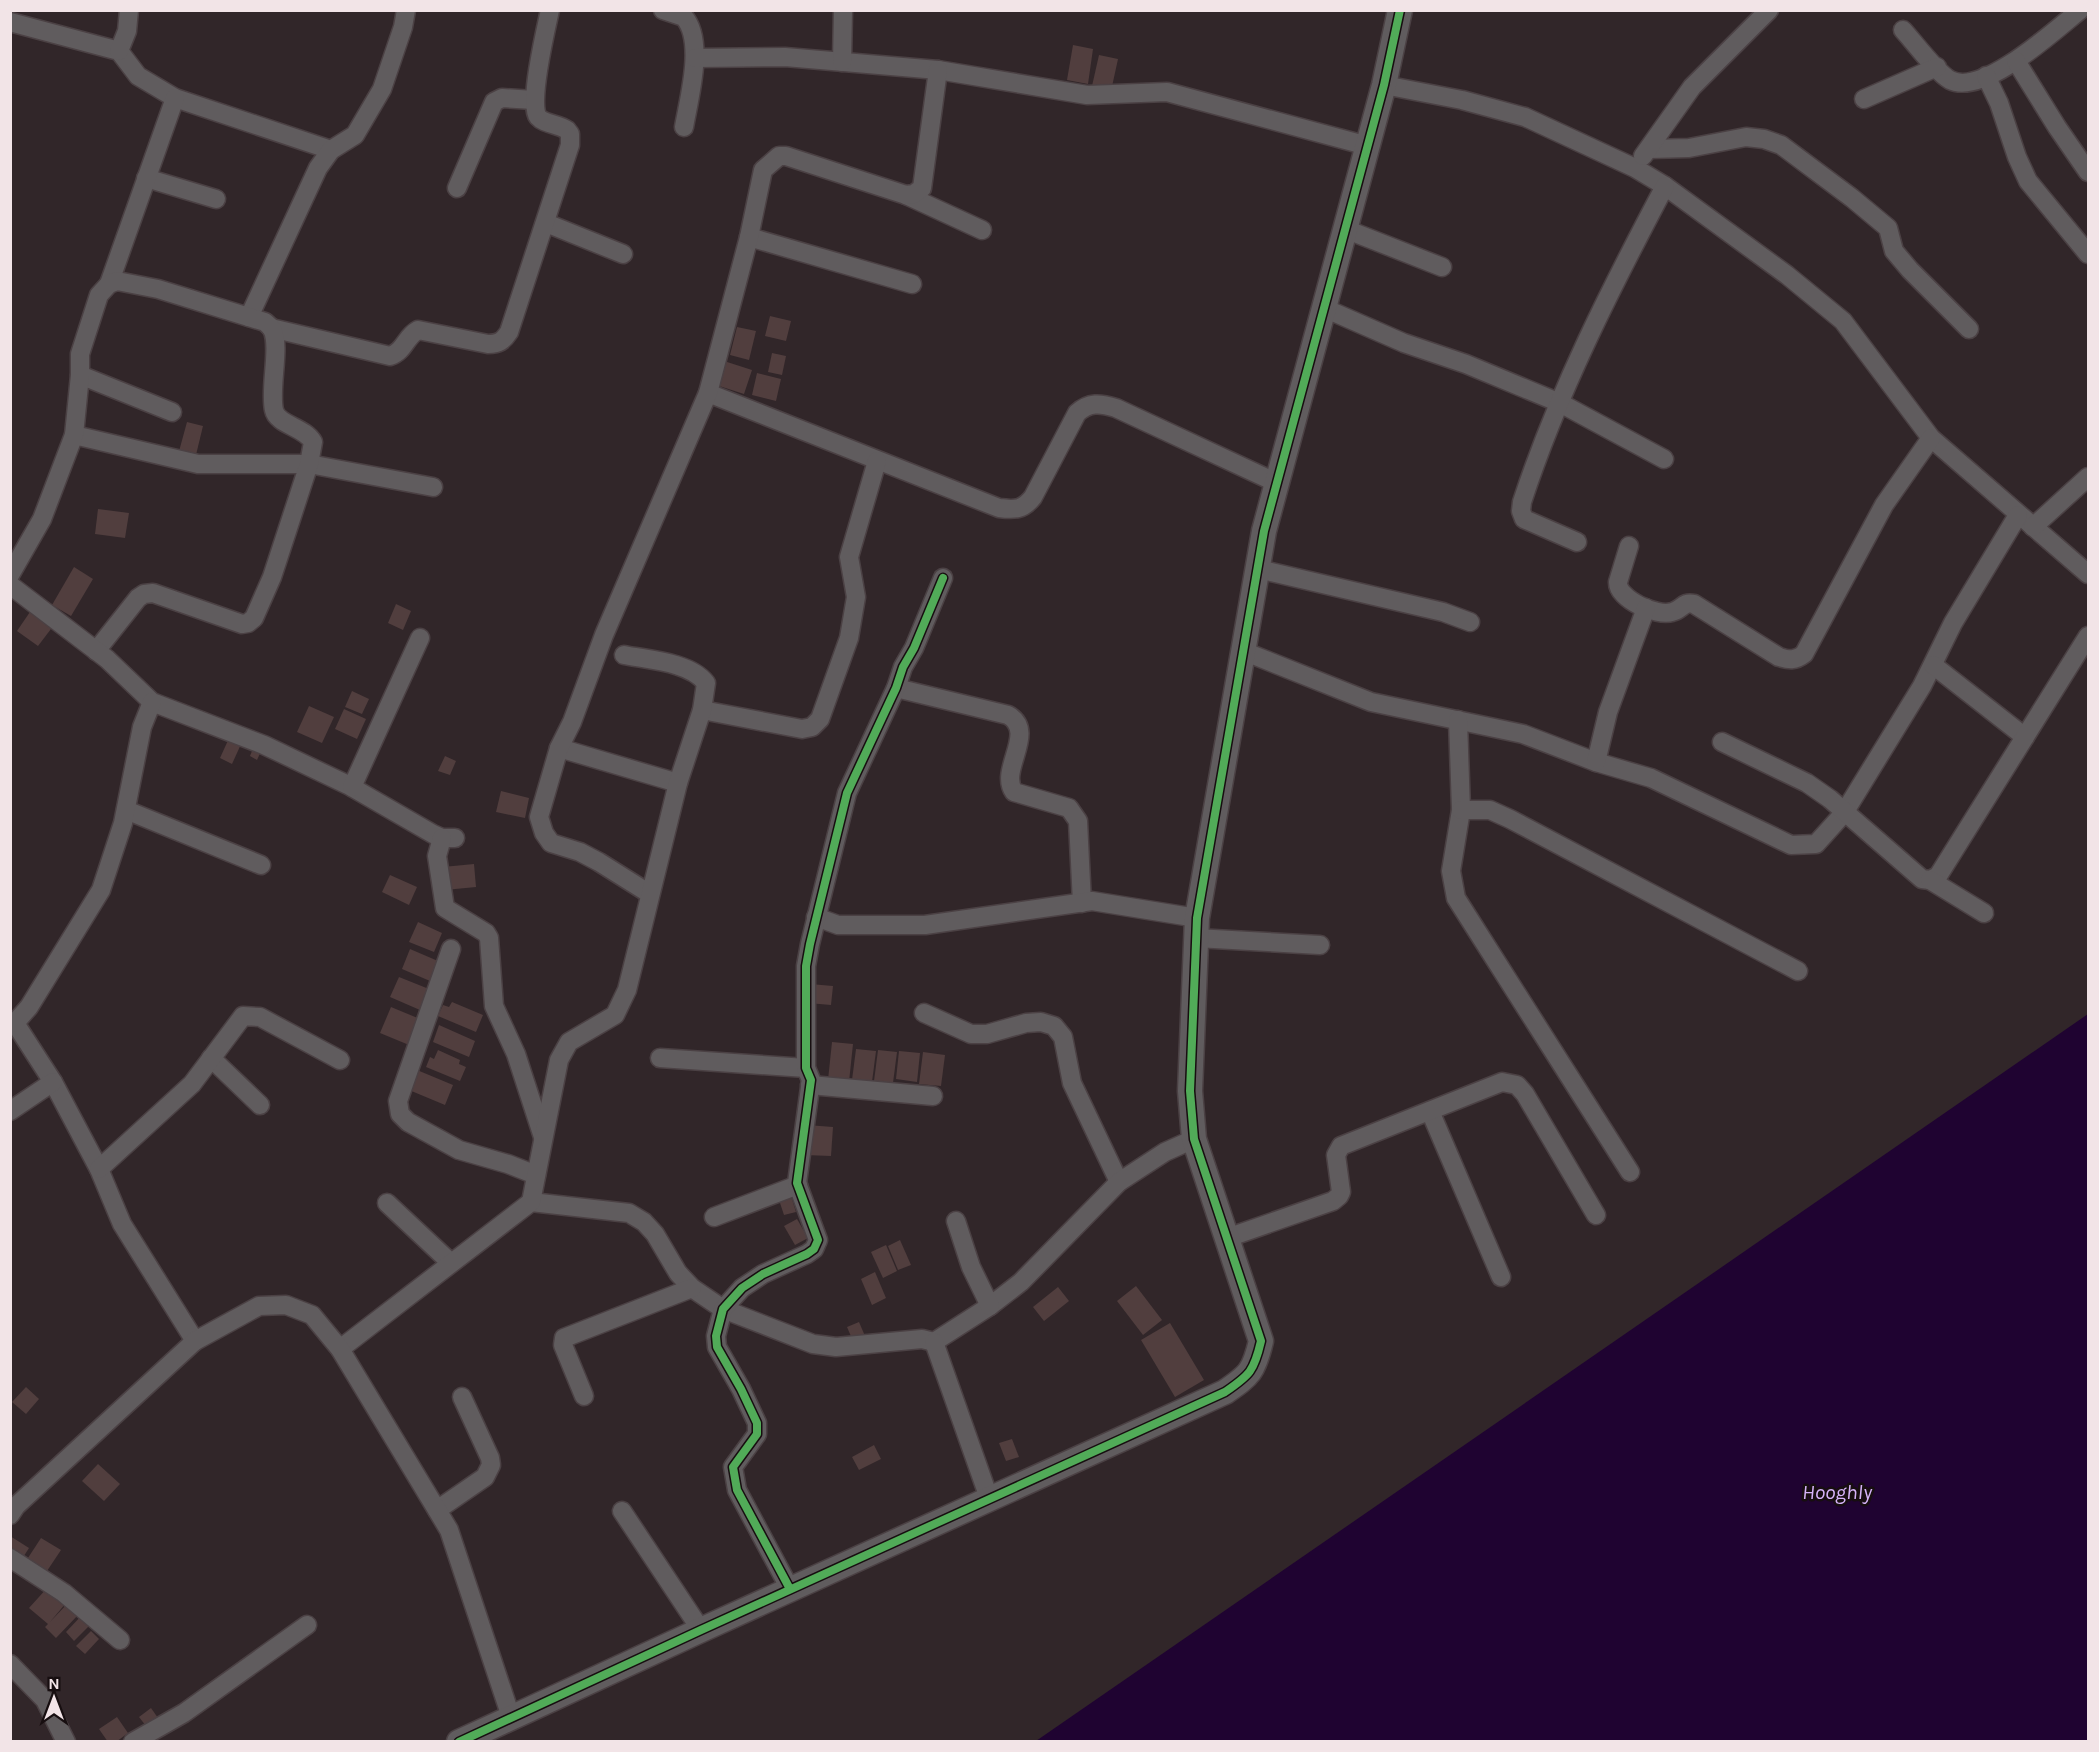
<svg xmlns="http://www.w3.org/2000/svg" width="2099" height="1752" font-family="Karla,sans-serif">
	<style>
		.water { fill: #1f0331 }
		.building { fill: #513e3e }
		.lines { fill: none; stroke-linecap: round; stroke-linejoin: round }
		.minor-casing { stroke: #4b4144; stroke-width: 21 }
		.tertiary-casing { stroke: #4b4144; stroke-width: 27 }
		.minor { stroke: #605c5e; stroke-width: 18 }
		.tertiary { stroke: #605c5e; stroke-width: 24 }
		.cycleway-casing { stroke: #170e10; stroke-width: 11 }
		.cycleway { stroke: #51ab58; stroke-width: 8 }
		.labels { text-anchor: middle; dominant-baseline: central; stroke-width: 5; stroke-linejoin: round; paint-order: stroke }
		.water-label { font-size: 21px; font-style: italic; fill: #d6b3f9; stroke: #170e10 }
	</style>
	<rect width="100%" height="100%" fill="#312629"/>
	<path class="water" d="M2088,1014V1741H1036Z"/>
	<g class="building">
		<path d="M1073,45L1093,49L1088,84L1067,80Z"/>
		<path d="M1099,55L1118,59L1111,91L1092,86Z"/>
		<path d="M770,316L791,321L786,341L765,336Z"/>
		<path d="M737,327L756,331L749,360L730,355Z"/>
		<path d="M772,353L786,356L782,375L768,372Z"/>
		<path d="M724,361L752,370L744,394L716,385Z"/>
		<path d="M757,373L781,379L776,401L752,395Z"/>
		<path d="M187,422L203,426L195,459L178,455Z"/>
		<path d="M98,509L129,513L125,538L95,534Z"/>
		<path d="M74,567L93,579L71,616L52,605Z"/>
		<path d="M396,604L411,611L403,630L388,623Z"/>
		<path d="M32,609L54,625L38,646L17,631Z"/>
		<path d="M352,691L369,699L362,714L345,707Z"/>
		<path d="M309,706L334,717L322,743L297,732Z"/>
		<path d="M344,709L366,719L357,739L335,729Z"/>
		<path d="M230,736L242,742L232,764L220,758Z"/>
		<path d="M254,746L262,749L257,760L250,756Z"/>
		<path d="M445,756L456,761L450,775L438,771Z"/>
		<path d="M501,791L529,798L525,818L496,812Z"/>
		<path d="M474,864L476,887L445,890L443,867Z"/>
		<path d="M390,875L417,887L409,905L382,892Z"/>
		<path d="M418,922L442,933L434,952L409,942Z"/>
		<path d="M410,949L438,961L430,981L402,969Z"/>
		<path d="M399,977L429,989L420,1010L390,997Z"/>
		<path d="M810,984L833,986L831,1005L808,1003Z"/>
		<path d="M452,1002L483,1015L476,1032L438,1016L443,1005L449,1007Z"/>
		<path d="M391,1007L420,1019L409,1045L380,1033Z"/>
		<path d="M439,1025L475,1041L469,1057L433,1042Z"/>
		<path d="M832,1042L853,1044L849,1082L828,1080Z"/>
		<path d="M856,1049L876,1051L872,1082L852,1080Z"/>
		<path d="M438,1050L460,1060L459,1064L466,1067L460,1081L426,1067L430,1057L434,1059Z"/>
		<path d="M878,1050L897,1052L893,1083L874,1081Z"/>
		<path d="M899,1051L920,1053L917,1082L896,1079Z"/>
		<path d="M923,1052L945,1055L941,1086L919,1084Z"/>
		<path d="M417,1070L453,1085L445,1105L409,1090Z"/>
		<path d="M807,1125L833,1127L831,1156L805,1155Z"/>
		<path d="M791,1196L796,1212L784,1215L779,1200Z"/>
		<path d="M797,1219L808,1238L795,1245L784,1226Z"/>
		<path d="M900,1240L911,1265L898,1270L888,1246Z"/>
		<path d="M886,1245L897,1271L883,1278L871,1252Z"/>
		<path d="M875,1272L886,1298L872,1305L861,1279Z"/>
		<path d="M1136,1286L1162,1320L1143,1335L1117,1301Z"/>
		<path d="M1058,1287L1069,1301L1044,1321L1033,1307Z"/>
		<path d="M859,1322L865,1336L853,1341L847,1327Z"/>
		<path d="M1170,1323L1204,1380L1175,1397L1141,1340Z"/>
		<path d="M26,1387L39,1399L26,1414L12,1402Z"/>
		<path d="M1012,1439L1019,1457L1006,1461L999,1443Z"/>
		<path d="M874,1445L881,1459L859,1470L852,1457Z"/>
		<path d="M98,1464L120,1484L104,1501L82,1481Z"/>
		<path d="M10,1536L29,1548L22,1559L10,1552Z"/>
		<path d="M41,1538L61,1550L45,1574L26,1561Z"/>
		<path d="M48,1587L66,1603L50,1622L68,1603L79,1614L56,1638L45,1627L48,1624L29,1608Z"/>
		<path d="M83,1614L92,1623L74,1641L66,1632Z"/>
		<path d="M91,1631L99,1639L85,1654L76,1646Z"/>
		<path d="M151,1708L158,1718L146,1726L139,1717Z"/>
		<path d="M117,1717L128,1733L116,1742H108L99,1729Z"/>
	</g>
	<g class="lines">
		<defs>
			<g id="minor">
				<path d="M663,10L684,17C705,41 689,98 684,127"/>
				<path d="M10,22L119,51L138,76L175,98L331,150"/>
				<path d="M1903,30C1914,42 1937,73 1950,80C1983,97 2055,30 2080,10"/>
				<path d="M119,51L127,31L129,10"/>
				<path d="M695,58L785,57L938,70L1087,95L1167,92L1368,146"/>
				<path d="M2016,61L2057,127L2088,172"/>
				<path d="M842,62L843,10"/>
				<path d="M1986,76L1999,103L2017,157L2028,181L2088,254"/>
				<path d="M1384,85L1462,100L1525,117L1635,168L1665,186L1787,275L1843,321L1931,438L2088,574"/>
				<path d="M1864,99L1937,67"/>
				<path d="M1649,149L1689,148L1746,137L1764,139L1781,145L1852,198L1888,228L1894,251L1910,270L1969,329"/>
				<path d="M1643,156L1692,87L1769,10"/>
				<path d="M146,178L216,199"/>
				<path d="M457,188L494,102L502,98L534,100"/>
				<path d="M906,195L982,230"/>
				<path d="M546,223L623,254"/>
				<path d="M1345,229L1442,267"/>
				<path d="M749,237L912,284"/>
				<path d="M109,284L175,98"/>
				<path d="M1324,308L1404,343L1466,364L1560,403L1664,459"/>
				<path d="M249,317L318,168L331,150L355,135L382,89L403,27L406,10"/>
				<path d="M271,328L390,356C405,351 405,337 418,330L488,344C499,344 503,341 509,332L570,145V134L567,130C559,124 544,124 538,117C528,105 546,28 550,10"/>
				<path d="M80,375L172,412"/>
				<path d="M708,393L999,508C1015,510 1023,510 1033,497L1077,413C1089,402 1100,403 1116,408L1277,483"/>
				<path d="M74,435L198,464H309L433,487"/>
				<path d="M2033,527L2088,477"/>
				<path d="M1577,542L1524,519L1521,511L1522,502C1558,392 1611,288 1665,186"/>
				<path d="M1629,546L1618,582C1617,599 1657,617 1672,612C1682,610 1683,601 1694,604L1779,657C1789,660 1795,661 1804,654L1884,505L1931,438"/>
				<path d="M1258,569L1443,612L1470,622"/>
				<path d="M10,575L42,519L74,435L80,375V354L99,295L109,284L117,281L158,289L265,322C266,323 272,328 272,329C281,346 269,388 274,410C277,425 305,427 313,442L309,464L272,577L254,618L248,623L242,624L153,593L144,594L138,598L96,651"/>
				<path d="M10,585L107,659L152,702L264,745L348,785L433,834L442,838H455"/>
				<path d="M1243,651L1371,702L1523,734L1596,762L1651,778L1791,845L1816,844L1844,813L1922,686L1953,623L2018,515"/>
				<path d="M1933,665L2025,737"/>
				<path d="M896,688L1008,715C1038,732 998,770 1014,792L1069,808L1078,821L1082,903"/>
				<path d="M702,710L802,729L812,727L820,719L849,638L856,597L849,557L877,461"/>
				<path d="M1458,720L1461,810L1451,871L1456,898L1630,1172"/>
				<path d="M1722,742L1807,783L1830,799L1922,879L1930,880L1938,876L2088,636"/>
				<path d="M559,748L678,783"/>
				<path d="M1596,762L1608,712L1646,608"/>
				<path d="M352,787L420,638"/>
				<path d="M126,810L261,865"/>
				<path d="M1461,810H1490L1510,819L1798,971"/>
				<path d="M442,838L437,856L445,908L486,933L489,938L494,1006L516,1054L543,1137"/>
				<path d="M1930,880L1984,913"/>
				<path d="M650,894L599,862L580,852L551,843L544,833L539,817L559,748L572,722L604,635L708,393L749,237L763,170L779,156H786L906,195L914,194L922,188L938,70"/>
				<path d="M816,917L838,925H925L1092,901L1197,918"/>
				<path d="M1196,938L1320,945"/>
				<path d="M451,949L398,1101L400,1114L408,1122L459,1150L508,1164L536,1175"/>
				<path d="M924,1013L971,1034H987L1026,1023L1041,1022L1054,1026L1063,1037L1072,1083L1119,1182"/>
				<path d="M10,1022L15,1023L53,1082L99,1169L122,1224L195,1341"/>
				<path d="M15,1023L29,1007L101,890L123,823L142,727L152,702"/>
				<path d="M211,1058L260,1105"/>
				<path d="M660,1058L806,1068"/>
				<path d="M810,1085L933,1096"/>
				<path d="M10,1111L53,1082"/>
				<path d="M1430,1111L1501,1277"/>
				<path d="M99,1169L192,1084L243,1016L260,1017L340,1060"/>
				<path d="M531,1202L629,1213L644,1222L655,1234L678,1273L692,1288L723,1309L813,1344L836,1347L922,1339L934,1342L990,1306L1021,1282L1119,1182L1165,1152L1194,1139"/>
				<path d="M387,1203L451,1263"/>
				<path d="M714,1217L798,1185"/>
				<path d="M956,1221L971,1267L990,1306"/>
				<path d="M1227,1238L1333,1201L1339,1196L1341,1192L1336,1155L1341,1146L1502,1082L1517,1085L1525,1094L1596,1215"/>
				<path d="M934,1342L989,1498"/>
				<path d="M340,1349L531,1202L559,1060L569,1042L615,1015L627,990L678,783L702,710L706,683C690,662 649,660 624,655"/>
				<path d="M584,1396L563,1345L564,1338L692,1288"/>
				<path d="M437,1510L485,1477L491,1465L490,1458L462,1397"/>
				<path d="M622,1511L701,1630"/>
				<path d="M10,1515L16,1506L195,1341L259,1306L286,1305L312,1315L340,1349L449,1530L511,1717"/>
				<path d="M10,1558L64,1593L120,1640"/>
				<path d="M790,1589L737,1490L733,1467L757,1434V1423L741,1389L717,1347L716,1336L723,1309L742,1288L763,1274L807,1254L814,1249L818,1240L797,1183L811,1080L806,1068V966L810,944L847,793L896,688L903,667L914,648L943,578"/>
				<path d="M10,1664L45,1700L66,1742"/>
				<path d="M133,1742L184,1713L307,1625"/>
			</g>
			<path id="tertiary" d="M459,1742L701,1630L1225,1392C1250,1375 1254,1371 1261,1341L1194,1139L1190,1091L1197,918L1264,531L1384,85L1400,10"/>
		</defs>
		<use href="#minor" class="minor-casing"/>
		<use href="#tertiary" class="tertiary-casing"/>
		<use href="#minor" class="minor"/>
		<use href="#tertiary" class="tertiary"/>
		<defs>
			<g id="cycleway">
				<path d="M790,1589L737,1490L733,1467L757,1434V1423L741,1389L717,1347L716,1336L723,1309L742,1288L763,1274L807,1254L814,1249L818,1240L797,1183L811,1080L806,1068V966L810,944L847,793L896,688L903,667L914,648L943,578"/>
				<path d="M459,1742L701,1630L1225,1392C1250,1375 1254,1371 1261,1341L1194,1139L1190,1091L1197,918L1264,531L1384,85L1400,10"/>
			</g>
		</defs>
		<use href="#cycleway" class="cycleway-casing"/>
		<use href="#cycleway" class="cycleway"/>
	</g>
	<g class="labels">
		<g class="water-label">
			<text x="1837" y="1492">Hooghly</text>
		</g>
	</g>
	<rect width="2099" height="1752" fill="none" stroke="#f2e4e7" stroke-width="24"/>
	<g transform="translate(54 1698)" stroke="#170e10" stroke-width="4.5" paint-order="stroke">
	<path d="M0-4.5L10 22L0 15L-10 22Z" fill="#f2e4e7"/>
	<text y="-9" font-size="16" font-weight="bold" text-anchor="middle" fill="#f2e4e7">N</text>
	</g>
</svg>
